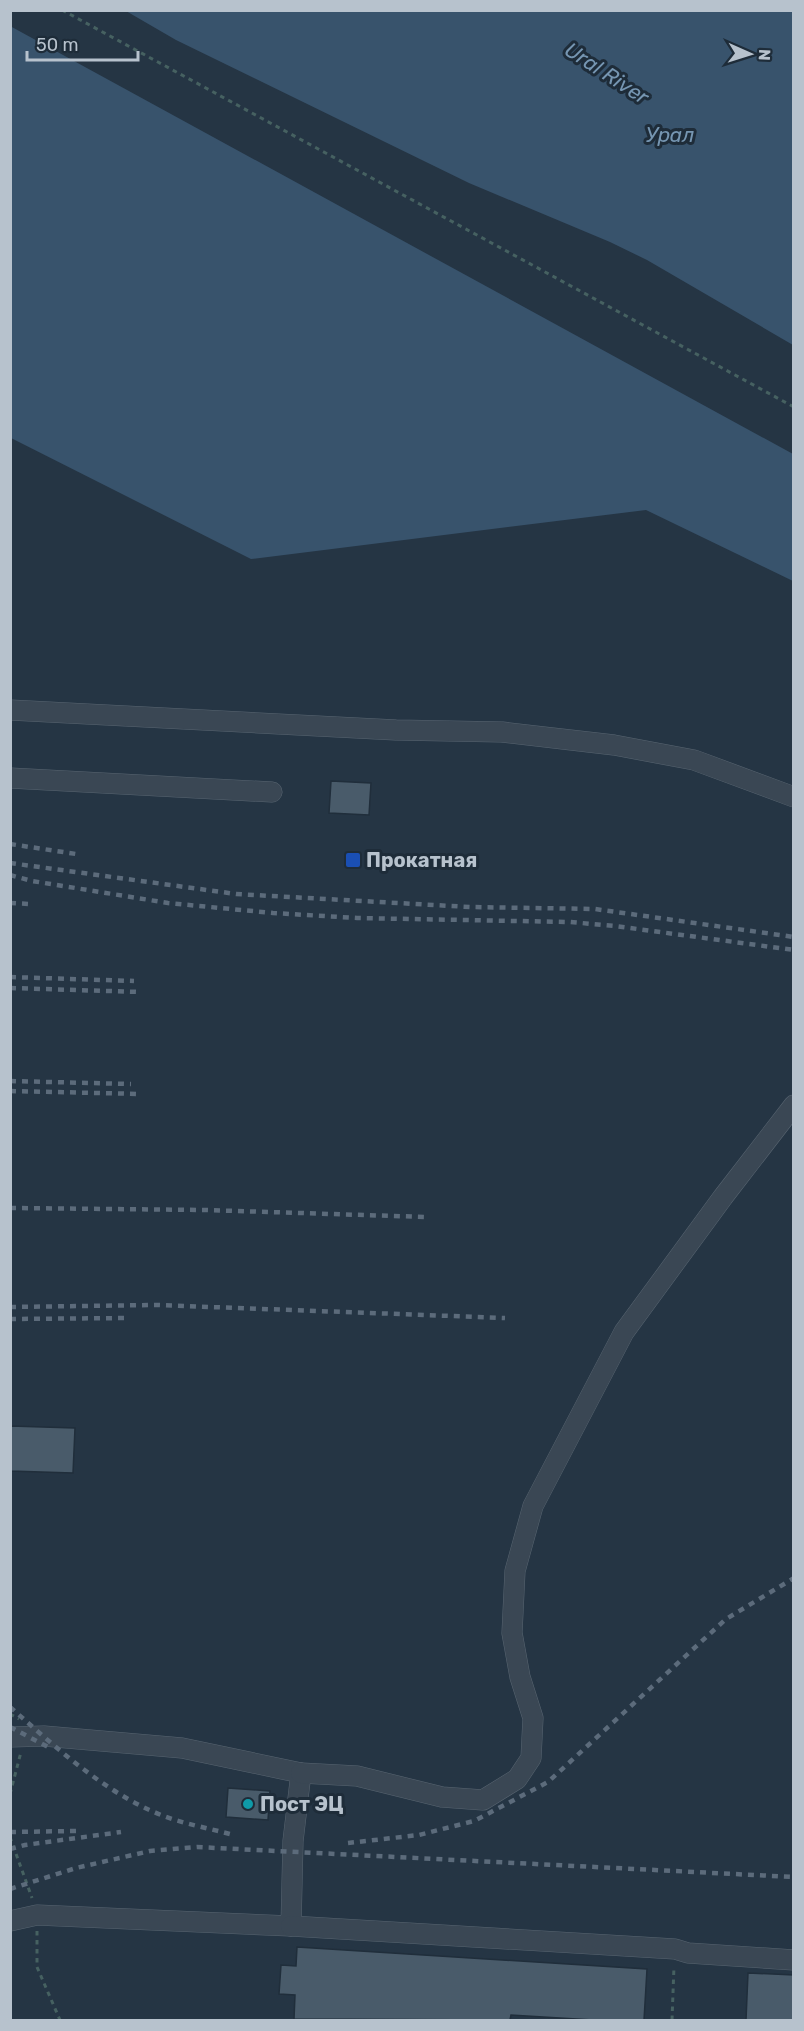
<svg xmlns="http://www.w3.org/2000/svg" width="804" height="2031" font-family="Rubik,sans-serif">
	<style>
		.water { fill: #38536c }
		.building { fill: #495b6a; stroke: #202e3b; stroke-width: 1.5 }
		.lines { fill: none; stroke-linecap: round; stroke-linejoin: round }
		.minor-casing { stroke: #586571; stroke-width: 21 }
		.path { stroke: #466161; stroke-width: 3; stroke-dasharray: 4.5 4.5; stroke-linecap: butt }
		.minor { stroke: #3a4754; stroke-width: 20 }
		.rail { stroke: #5c6b7b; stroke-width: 4.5; stroke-dasharray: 6 6; stroke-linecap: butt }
		.transit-dot { fill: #1a4fb4; stroke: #1e2c39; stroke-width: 2 }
		.culture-dot { fill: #0f9aa8; stroke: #1e2c39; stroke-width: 2 }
		.labels { text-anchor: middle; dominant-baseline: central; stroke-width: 6; stroke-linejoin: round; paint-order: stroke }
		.poi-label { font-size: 20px; font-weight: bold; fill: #b7c2cd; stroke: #1e2c39; text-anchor: start }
		.water-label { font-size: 21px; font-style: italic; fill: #7696b2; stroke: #1e2c39 }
	</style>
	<rect width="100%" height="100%" fill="#253544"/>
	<g class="water">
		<path d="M126,11H793V345L647,260L610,242L469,183L176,40Z"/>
		<path d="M10,26L793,454V581L646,510L251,559L11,438Z"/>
	</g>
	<g class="building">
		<path d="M331,781L371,783L369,815L329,813Z"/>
		<path d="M10,1426L75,1428L73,1473L10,1471Z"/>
		<path d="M228,1788L270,1791L268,1820L226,1817Z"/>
		<path d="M297,1947L647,1969L644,2020H593L511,2015L510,2020L294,2019L295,1995L279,1994L281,1965L296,1966Z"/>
		<path d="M748,1973L794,1975V2020H746Z"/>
	</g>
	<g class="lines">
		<defs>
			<g id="minor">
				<path d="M10,710L396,730L502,732L614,745L694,760L794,797"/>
				<path d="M10,778L272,792"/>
				<path d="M10,1737L44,1736L182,1748L301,1773L293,1841L291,1926L37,1915L10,1921"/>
				<path d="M301,1773L357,1776L442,1797L483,1800L517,1779L531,1758L533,1718L520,1677L512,1633L515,1571L533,1506L624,1332L723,1197L794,1105"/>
				<path d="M291,1926L675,1949L688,1953L794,1960"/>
			</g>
		</defs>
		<use href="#minor" class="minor-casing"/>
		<g class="path">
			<path d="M62,10L794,407"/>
			<path d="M10,1714L19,1719"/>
			<path d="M10,1794L21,1752"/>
			<path d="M10,1837L32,1898"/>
			<path d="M37,1931V1967L60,2020"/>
			<path d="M672,2020L674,1966"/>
		</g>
		<use href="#minor" class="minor"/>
		<g class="rail">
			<path d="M10,844L76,854"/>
			<path d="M10,863L236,894L470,907L595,909L794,937"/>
			<path d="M10,875L32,881L168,903L273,913L357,918L570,922L615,926L794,950"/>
			<path d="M10,903L30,904"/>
			<path d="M10,977L134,981"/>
			<path d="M10,988L141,992"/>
			<path d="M10,1081L131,1084"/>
			<path d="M10,1091L141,1094"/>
			<path d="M10,1208L205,1210L427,1217"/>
			<path d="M10,1307L157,1305L505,1318"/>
			<path d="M10,1319L129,1318"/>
			<path d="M10,1707C59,1750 110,1798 172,1819C191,1825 211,1829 230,1834"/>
			<path d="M10,1727L50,1748"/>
			<path d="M10,1832L76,1831"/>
			<path d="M348,1843L419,1835L474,1821L548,1782L726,1619L794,1578"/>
			<path d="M10,1849L25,1845L121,1832"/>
			<path d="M10,1889L76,1868L150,1851L197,1847L794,1877"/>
		</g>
	</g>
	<rect class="transit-dot" x="345" y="852" width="16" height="16" rx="3"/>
	<circle class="culture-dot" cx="248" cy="1804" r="6"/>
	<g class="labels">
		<g class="poi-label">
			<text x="366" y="860">Прокатная</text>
			<text x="260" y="1804">Пост ЭЦ</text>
		</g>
		<g class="water-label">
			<text transform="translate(607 73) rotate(33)">Ural River</text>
			<text x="670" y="134">Урал</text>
		</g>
	</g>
	<rect width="804" height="2031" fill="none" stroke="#b7c2cd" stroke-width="24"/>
	<g transform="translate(750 54) rotate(93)" stroke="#1e2c39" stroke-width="4.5" paint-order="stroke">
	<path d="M0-4.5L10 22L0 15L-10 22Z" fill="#b7c2cd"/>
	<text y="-9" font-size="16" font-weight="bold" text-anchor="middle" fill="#b7c2cd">N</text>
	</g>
	<path d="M27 51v9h111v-9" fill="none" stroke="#b7c2cd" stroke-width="3"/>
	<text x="36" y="51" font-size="18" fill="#b7c2cd" stroke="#1e2c39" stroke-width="4.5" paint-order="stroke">50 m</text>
</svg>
